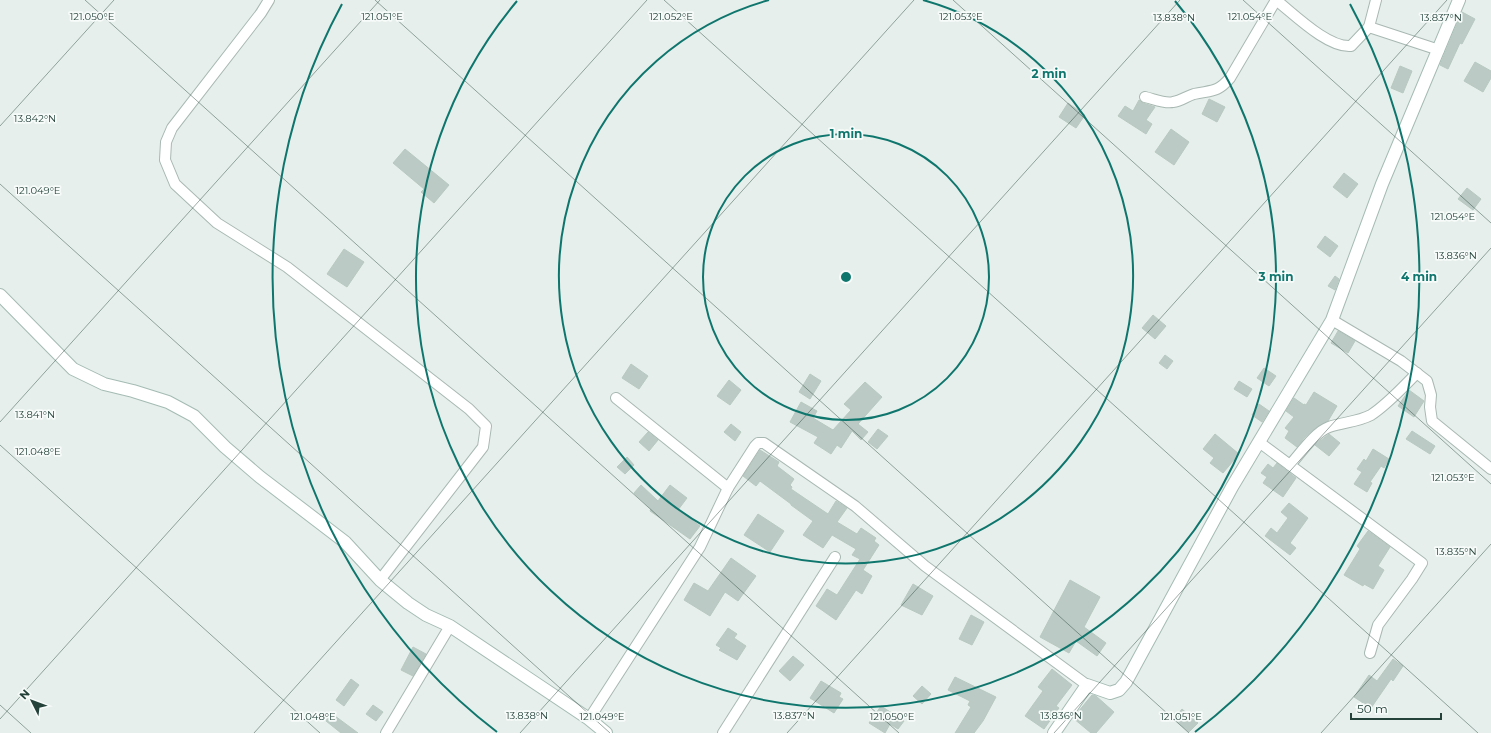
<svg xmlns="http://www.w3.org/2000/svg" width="1491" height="733" font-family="Montserrat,sans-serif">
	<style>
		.building { fill: #bbcac4; stroke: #b8c9c2 }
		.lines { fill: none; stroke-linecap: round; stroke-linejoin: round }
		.street-casing { stroke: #a8b8b2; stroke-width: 12 }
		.secondary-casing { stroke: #a4bbb3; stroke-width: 14 }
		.street { stroke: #fff; stroke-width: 10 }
		.secondary { stroke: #fff; stroke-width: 12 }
		.ticks { fill: none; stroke: #24423a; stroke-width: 1; stroke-opacity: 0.45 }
		.ring { fill: none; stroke: #0f766e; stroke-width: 2 }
		.ticks-label { font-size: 10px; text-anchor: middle; fill: #24423a; stroke: #f7fbf9; stroke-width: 3.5; stroke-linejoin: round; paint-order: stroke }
		.centre { fill: #0f766e; stroke: #f7fbf9; stroke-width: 2 }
		.ring-label { font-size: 12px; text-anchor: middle; font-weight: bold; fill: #0f766e; stroke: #f7fbf9; stroke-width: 3.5; stroke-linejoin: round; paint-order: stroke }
	</style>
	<rect width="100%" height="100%" fill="#e6efeb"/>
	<g class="building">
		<path d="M1462,12L1475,19L1462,44L1460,43L1448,69L1440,65Z"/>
		<path d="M1475,62L1491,71V78L1483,92L1464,81Z"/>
		<path d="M1400,66L1412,71L1403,93L1391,88Z"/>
		<path d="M1209,99L1225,107L1217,122L1202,114Z"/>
		<path d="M1139,100L1143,103L1155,107L1146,120L1152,124L1146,134L1118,116L1125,106L1133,111Z"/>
		<path d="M1068,103L1085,115L1076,128L1059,117Z"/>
		<path d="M1171,129L1189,142L1174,165L1155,152Z"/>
		<path d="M405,149L449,185L434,203L421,192L424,189L393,163Z"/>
		<path d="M1344,173L1358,184L1347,198L1333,187Z"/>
		<path d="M1467,188L1481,199L1473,210L1458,199Z"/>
		<path d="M1325,236L1338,246L1330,257L1317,247Z"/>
		<path d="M344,249L364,262L347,287L327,274Z"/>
		<path d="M1335,276L1339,279L1335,290L1328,286Z"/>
		<path d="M1153,315L1166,326L1155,339L1142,328Z"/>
		<path d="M1338,331L1355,341L1348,353L1331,343Z"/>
		<path d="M1165,355L1173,361L1167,369L1159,363Z"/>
		<path d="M631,364L648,376L639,389L622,378Z"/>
		<path d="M1264,368L1276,376L1269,386L1257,378Z"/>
		<path d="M810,374L821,381L810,399L799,392Z"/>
		<path d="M729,380L741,390L730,405L717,396Z"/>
		<path d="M1239,381L1252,389L1247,397L1234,389Z"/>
		<path d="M865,382L882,397L858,424L868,432L861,440L852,431L841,448L837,445L831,454L814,443L818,437L790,422L801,402L817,411L813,418L833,430L851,410L844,404Z"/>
		<path d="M1409,390L1424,401L1414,417L1398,406Z"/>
		<path d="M1314,392L1337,406L1328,421L1314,429L1305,437L1297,447L1285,438L1289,431L1285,428L1294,417L1286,411L1294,398L1304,405V404L1306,405Z"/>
		<path d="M1259,404L1269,411L1262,422L1252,415Z"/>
		<path d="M731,424L741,432L735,441L724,432Z"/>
		<path d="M878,429L888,436L877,449L868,442Z"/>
		<path d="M1412,431L1435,446L1430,454L1406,439Z"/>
		<path d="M648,432L658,440L649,451L639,442Z"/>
		<path d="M1215,434L1239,454L1223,473L1210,463L1214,458L1203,449Z"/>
		<path d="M1329,434L1340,443L1329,456L1315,445Z"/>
		<path d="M1373,449L1389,459L1384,468L1381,466L1370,482L1372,483L1367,492L1354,484L1362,472L1357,469L1364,459L1366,461Z"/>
		<path d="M760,450L779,462L777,466L794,479L790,485L792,487L791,489L828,514L836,501L847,508L837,522L857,534L861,528L876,538L874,541L879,545L863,570L872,576L862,594L856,590L836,620L816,606L827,589L837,595L860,559L852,555L856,549L832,535L823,548L803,535L813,521L791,505V504L760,481L756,486L743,476Z"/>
		<path d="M627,457L634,465L625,474L617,467Z"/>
		<path d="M1277,463L1296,478L1283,497L1263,483L1267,477L1261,473L1268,464L1273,468Z"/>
		<path d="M641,485L658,501L670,485L687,498L678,510L700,526L690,539L650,511L651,509L634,493Z"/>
		<path d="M1289,503L1308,518L1290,543L1296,548L1290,555L1265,536L1271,528L1277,533L1288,518L1281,512Z"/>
		<path d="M758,514L784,531L770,552L744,535Z"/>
		<path d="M1368,531L1390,547L1378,566L1384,570L1373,589L1364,584L1363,586L1344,575L1360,549L1357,546Z"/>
		<path d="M731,558L756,576L738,601L725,592L710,616L684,600L694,583L708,591Z"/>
		<path d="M1070,580L1100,597L1084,627L1106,643L1097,656L1076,641L1069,653L1040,637Z"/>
		<path d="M913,584L933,596L922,615L901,605Z"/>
		<path d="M971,615L984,622L972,645L959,639Z"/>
		<path d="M728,628L737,634L734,638L746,646L737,660L719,650L721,648L716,645Z"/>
		<path d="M413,647L426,654L413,676L401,670Z"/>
		<path d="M793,656L804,665L790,681L779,671Z"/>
		<path d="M1393,659L1403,666L1393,681L1391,679L1371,708L1354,697L1369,675L1377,681Z"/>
		<path d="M1052,669L1072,685L1056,706L1059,708L1044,729L1025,716L1043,691L1038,687Z"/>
		<path d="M955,677L996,697L983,721L974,733H955L971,707L968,705L970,701L948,690Z"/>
		<path d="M351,679L359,685L344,706L336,700Z"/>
		<path d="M821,681L841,693L839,697L843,699L834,713L810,698Z"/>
		<path d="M922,686L931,694L922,704L913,696Z"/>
		<path d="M1092,695L1096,696L1114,712L1096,733H1091L1073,718Z"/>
		<path d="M373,705L383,712L376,721L366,714Z"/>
		<path d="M881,706L904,721L898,729L890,724L885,733L869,723Z"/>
		<path d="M1182,709L1198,723L1189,732L1174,719Z"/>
		<path d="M331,713L358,733H341L326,721Z"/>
	</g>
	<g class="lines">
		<defs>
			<g id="street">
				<path d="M269,0L261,13L172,128L166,142L165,160L175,184L217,223L287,267L469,409L486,426L483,447L380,580"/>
				<path d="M1276,0C1295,15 1328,48 1351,46L1369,27"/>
				<path d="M1376,0L1369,27L1439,50"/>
				<path d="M1145,97C1154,99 1165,104 1173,102C1181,101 1187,96 1194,94C1212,90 1217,93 1230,78L1276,0"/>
				<path d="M1332,320L1401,361L1427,381L1431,395L1430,407L1432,421L1491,469"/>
				<path d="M616,398L728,488L755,446L758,443H764L855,506L925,566L1087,685"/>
				<path d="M1259,442L1422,563L1412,579L1378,625L1370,653"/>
				<path d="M1290,465C1300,454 1315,432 1329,427C1343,422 1358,422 1371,415C1388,404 1403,387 1417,373"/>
				<path d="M589,719L700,547L728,488"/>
				<path d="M386,733L450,626"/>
				<path d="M723,733L835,557"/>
			</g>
			<g id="secondary">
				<path d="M0,295L73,369L104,384L133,391L168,402L194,416L225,447L260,477L345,542L380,580L408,603L426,615L450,626L589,719L606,733"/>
				<path d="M1054,733L1087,685L1110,693L1119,690L1126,682L1232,487L1332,320L1382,184L1459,0"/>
			</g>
		</defs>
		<use href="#street" class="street-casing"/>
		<use href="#secondary" class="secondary-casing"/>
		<use href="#street" class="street"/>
		<use href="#secondary" class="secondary"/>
	</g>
	<path class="ticks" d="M85,0L899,733M375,0L1189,733M664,0L1478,733M953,0L1491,484M1243,0L1491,223M0,126L114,0M0,184L610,733M0,422L380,0M0,445L320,733M0,705L31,733M0,719L647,0M254,733L914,0M520,733L1180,0M787,733L1447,0M1054,733L1491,248M1321,733L1491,544"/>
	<g class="ring">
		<circle cx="846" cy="277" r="143"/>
		<path d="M923 0A287 287 0 1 1 769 0"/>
		<path d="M1175 1A430 430 0 1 1 517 1"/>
		<path d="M497 732A573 573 0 0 1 342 4M1350 4A573 573 0 0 1 1195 732"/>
	</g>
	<g class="ticks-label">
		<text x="92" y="20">121.050°E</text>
		<text x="382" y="20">121.051°E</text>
		<text x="671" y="20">121.052°E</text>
		<text x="961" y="20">121.053°E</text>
		<text x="1250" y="20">121.054°E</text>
		<text x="1441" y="21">13.837°N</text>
		<text x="1174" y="21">13.838°N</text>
		<text x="35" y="122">13.842°N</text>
		<text x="38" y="194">121.049°E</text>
		<text x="1453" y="220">121.054°E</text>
		<text x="1456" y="259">13.836°N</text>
		<text x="35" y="418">13.841°N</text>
		<text x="38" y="455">121.048°E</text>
		<text x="1453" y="481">121.053°E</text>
		<text x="1456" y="555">13.835°N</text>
		<text x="527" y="719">13.838°N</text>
		<text x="794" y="719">13.837°N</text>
		<text x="1061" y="719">13.836°N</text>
		<text x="313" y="720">121.048°E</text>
		<text x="602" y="720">121.049°E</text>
		<text x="892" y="720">121.050°E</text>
		<text x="1181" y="720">121.051°E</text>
	</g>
	<circle cx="846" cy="277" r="6" class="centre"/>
	<g class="ring-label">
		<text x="1049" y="78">2 min</text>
		<text x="846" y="138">1 min</text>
		<text x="1276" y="281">3 min</text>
		<text x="1419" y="281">4 min</text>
	</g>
	<g transform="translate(32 701) rotate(312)" stroke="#f7fbf9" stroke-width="3" paint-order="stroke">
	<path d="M0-3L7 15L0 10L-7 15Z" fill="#24423a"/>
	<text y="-6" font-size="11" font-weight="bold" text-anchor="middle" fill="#24423a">N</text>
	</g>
	<path d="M1351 713v6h90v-6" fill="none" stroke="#24423a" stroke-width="2"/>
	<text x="1357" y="713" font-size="12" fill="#24423a" stroke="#f7fbf9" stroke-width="3" paint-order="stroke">50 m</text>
</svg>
